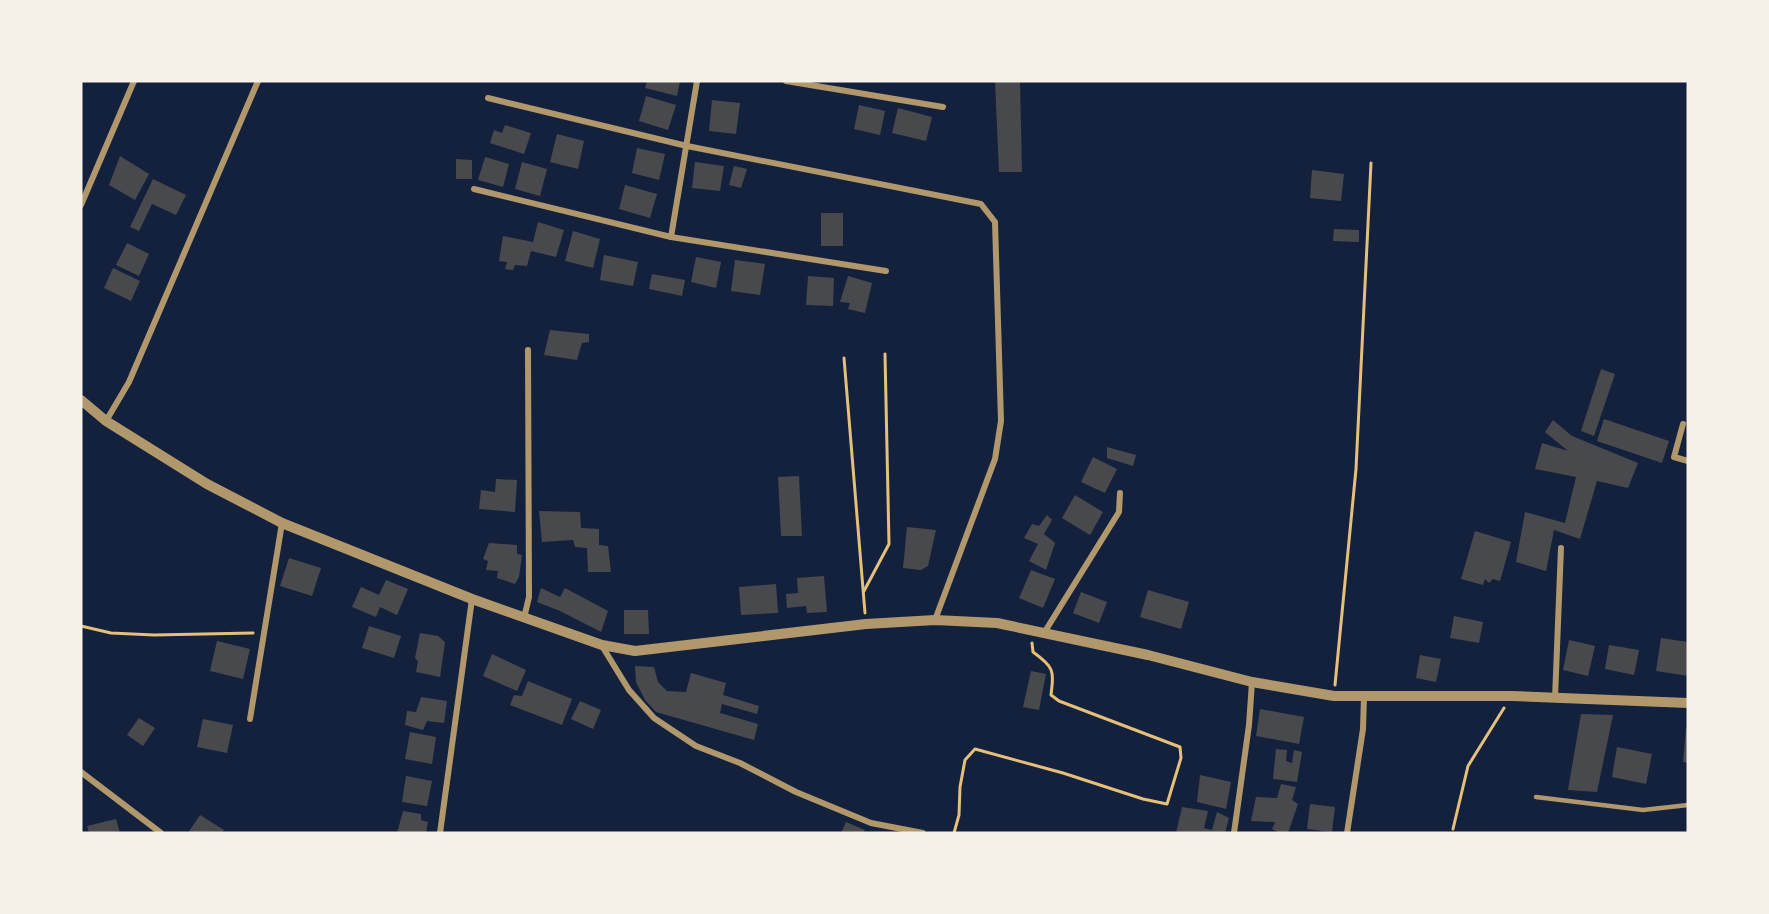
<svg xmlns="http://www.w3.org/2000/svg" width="1769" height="914" font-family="Helvetica,sans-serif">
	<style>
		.building { fill: #48494c }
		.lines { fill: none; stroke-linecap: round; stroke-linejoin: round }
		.path { stroke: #e5c07b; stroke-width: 3 }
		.service { stroke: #b1986c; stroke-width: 4.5 }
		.minor { stroke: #b1986c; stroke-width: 6 }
		.tertiary { stroke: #b1986c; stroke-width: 10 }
	</style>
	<rect width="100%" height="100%" fill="#14213d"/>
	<g class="building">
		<path d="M647,81H680L677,96L645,88Z"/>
		<path d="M995,81H1020L1022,172H999Z"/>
		<path d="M646,96L676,105L668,130L639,121Z"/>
		<path d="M712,100L740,103L736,134L709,131Z"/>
		<path d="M859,105L885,111L880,135L854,129Z"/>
		<path d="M898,108L932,117L926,141L892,133Z"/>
		<path d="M505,125L531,133L524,154L490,143L494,130L502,133Z"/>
		<path d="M557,134L584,141L578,169L550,162Z"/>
		<path d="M637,148L665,154L659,180L632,173Z"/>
		<path d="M120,156L149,174L135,200L109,185Z"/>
		<path d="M485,157L509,164L503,187L478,180Z"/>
		<path d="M456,159L472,160V179H456Z"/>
		<path d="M522,162L547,169L540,196L515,189Z"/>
		<path d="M695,162L724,166L720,191L692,188Z"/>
		<path d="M734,166L747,169L741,188L729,185Z"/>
		<path d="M1312,170L1344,174L1341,201L1310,198Z"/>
		<path d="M153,179L186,195L176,215L152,204L139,231L130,227Z"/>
		<path d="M625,185L657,194L650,218L619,209Z"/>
		<rect x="821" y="213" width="22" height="33"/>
		<path d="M538,222L564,230L556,257L531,251L527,266L515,265L513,270L505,269L507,262L499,261L503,236L533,242Z"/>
		<path d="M1334,229L1359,230V242L1333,241Z"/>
		<path d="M573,231L600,239L593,268L565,261Z"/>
		<path d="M127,243L149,254L139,276L116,265Z"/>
		<path d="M604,255L638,262L633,286L600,280Z"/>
		<path d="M696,257L721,262L716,288L691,282Z"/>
		<path d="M735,260L765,264L760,295L731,291Z"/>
		<path d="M113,268L140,281L131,301L104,288Z"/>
		<path d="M652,274L685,280L682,296L649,289Z"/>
		<path d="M808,276L834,278L833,306L806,305Z"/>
		<path d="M848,276L872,283L865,313L848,309L850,303L840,302Z"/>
		<path d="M550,330L589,334V342L582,343L577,360L544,355Z"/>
		<path d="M1601,369L1615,374L1594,436L1581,431Z"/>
		<path d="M1604,419L1669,441L1662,463L1597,441Z"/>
		<path d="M1553,420L1572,436L1638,463L1628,488L1597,481L1580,539L1554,530L1546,571L1516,562L1525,512L1565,523L1576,477L1535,469L1542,443L1568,451L1545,432Z"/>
		<path d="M1107,447L1136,455L1133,466L1107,458Z"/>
		<path d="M1093,457L1117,469L1105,493L1081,482Z"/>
		<path d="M799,476L802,536H781L778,477Z"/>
		<path d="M496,479L517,480L515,512L479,509L481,490L495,492Z"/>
		<path d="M1075,495L1103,512L1090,535L1062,518Z"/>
		<path d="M539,511L580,512L581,528L599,529V545L608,546L611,572H588L587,548L575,547L573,540L542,542Z"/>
		<path d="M1047,515L1052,520L1044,534L1055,543L1046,570L1029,561L1038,544L1024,538L1032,524L1039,526Z"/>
		<path d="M907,527L936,530L928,566L921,570L903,568Z"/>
		<path d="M1475,531L1511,542L1500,581L1493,579L1489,583L1485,579L1483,585L1461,579Z"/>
		<path d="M489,543L517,545V554L522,555L519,577L515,584L497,578L498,571L486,570L488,561L483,559Z"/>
		<path d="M289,558L321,568L312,596L280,586Z"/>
		<path d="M1031,570L1055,579L1043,608L1019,598Z"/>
		<path d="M824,576L827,612L807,613L806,606L787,608L786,594L798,593L797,578Z"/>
		<path d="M386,580L408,589L397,615L380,607L376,617L352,607L361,587L379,595Z"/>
		<path d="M776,584L778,613L741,615L739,587Z"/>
		<path d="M541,588L560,597L565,588L608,611L601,632L560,611L537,602Z"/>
		<path d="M1148,590L1189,602L1181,629L1140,617Z"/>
		<path d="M1081,592L1107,602L1099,623L1073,613Z"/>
		<path d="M624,610H648L649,634H624Z"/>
		<path d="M1454,616L1483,622L1479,643L1450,638Z"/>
		<path d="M369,626L401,636L394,658L362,648Z"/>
		<path d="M420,633L438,636L445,642L440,677L416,672L418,661L415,658Z"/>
		<path d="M1661,638L1688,642V676L1656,671Z"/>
		<path d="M1569,640L1595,646L1588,676L1563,670Z"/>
		<path d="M217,641L250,649L243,679L210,671Z"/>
		<path d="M1609,645L1639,650L1634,675L1605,669Z"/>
		<path d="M492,654L526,670L517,691L483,676Z"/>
		<path d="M1420,655L1441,659L1436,682L1416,678Z"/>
		<path d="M635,666L654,667L658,682L667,691L686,692L691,673L726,683L723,695L759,706L757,714L722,704L720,713L758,724L754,740L656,712L645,700L636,682Z"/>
		<path d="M1031,671L1046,674L1039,710L1023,707Z"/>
		<path d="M528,681L572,699L562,725L510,705L514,695L522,696Z"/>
		<path d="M421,697L447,701L444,723L427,721L423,730L405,725L407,711L416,712Z"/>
		<path d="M580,701L601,710L593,729L571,719Z"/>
		<path d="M1260,709L1304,717L1299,744L1256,736Z"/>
		<path d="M1581,714L1613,715L1597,792L1568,790Z"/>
		<path d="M139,718L155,728L143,746L127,735Z"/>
		<path d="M203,719L233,725L227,753L197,747Z"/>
		<path d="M1686,728H1688V763L1683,762Z"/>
		<path d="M410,732L436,737L432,764L405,759Z"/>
		<path d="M1617,747L1652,754L1646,784L1612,777Z"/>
		<path d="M1276,749L1287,750L1286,761L1292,763L1294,750L1302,752L1297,782L1273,779Z"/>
		<path d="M1200,775L1231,782L1226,809L1197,802Z"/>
		<path d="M406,776L432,781L427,806L402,802Z"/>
		<path d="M1281,784L1296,787L1292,800L1298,804L1288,833H1279L1272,829L1275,822L1251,821L1256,797L1277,798Z"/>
		<path d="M1310,804L1335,807L1332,832L1307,829Z"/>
		<path d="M1182,807L1208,811L1204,828L1212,830L1217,812L1229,818L1225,833H1176Z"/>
		<path d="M403,811L421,814V820L428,822L426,833H397Z"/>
		<path d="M200,815L224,830L222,833H188Z"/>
		<path d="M116,819L120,833H89L87,826Z"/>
		<path d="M846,822L865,830L863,833H841Z"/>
	</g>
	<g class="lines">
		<g class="path">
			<path d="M844,358L865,613"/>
			<path d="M864,591L889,544L885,354"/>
			<path d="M81,626L111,633L154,635L253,633"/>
			<path d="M1335,685L1356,469L1371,163"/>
			<path d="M1453,829L1468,766L1504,708"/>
			<path d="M954,833L959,815L960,787L965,760L975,749L1063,773L1143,799L1167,804L1181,758L1180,747L1059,701L1051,695C1054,670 1054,667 1033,652L1032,643"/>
		</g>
		<path class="service" d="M1536,797L1643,810L1688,805"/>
		<g class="minor">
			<path d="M786,81L943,107"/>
			<path d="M488,98L687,146L981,204L995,222L1001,421L995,459L935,620"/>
			<path d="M474,189L671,237L886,271"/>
			<path d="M81,205L134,81"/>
			<path d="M671,237L697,81"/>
			<path d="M106,421L129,382L258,81"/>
			<path d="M1683,424L1674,457L1688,461"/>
			<path d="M524,618L529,597L528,350"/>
			<path d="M1044,633L1119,512L1120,493"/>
			<path d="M602,646L629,690L654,718L696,746L740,763L796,792L871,823L923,833"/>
			<path d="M1555,698L1561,548"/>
			<path d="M250,719L282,523"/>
			<path d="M81,772L161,833"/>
			<path d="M440,833L472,599"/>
			<path d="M1234,833L1249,725L1252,682"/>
			<path d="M1347,833L1363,729L1364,696"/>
		</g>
		<path class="tertiary" d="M81,400L106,421L207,484L282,523L472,599L602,645L635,651L866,624L935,620L997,623L1148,655L1252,682L1334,696H1512L1688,703"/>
	</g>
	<rect width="1769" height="914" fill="none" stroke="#f6f1e7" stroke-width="165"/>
</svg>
